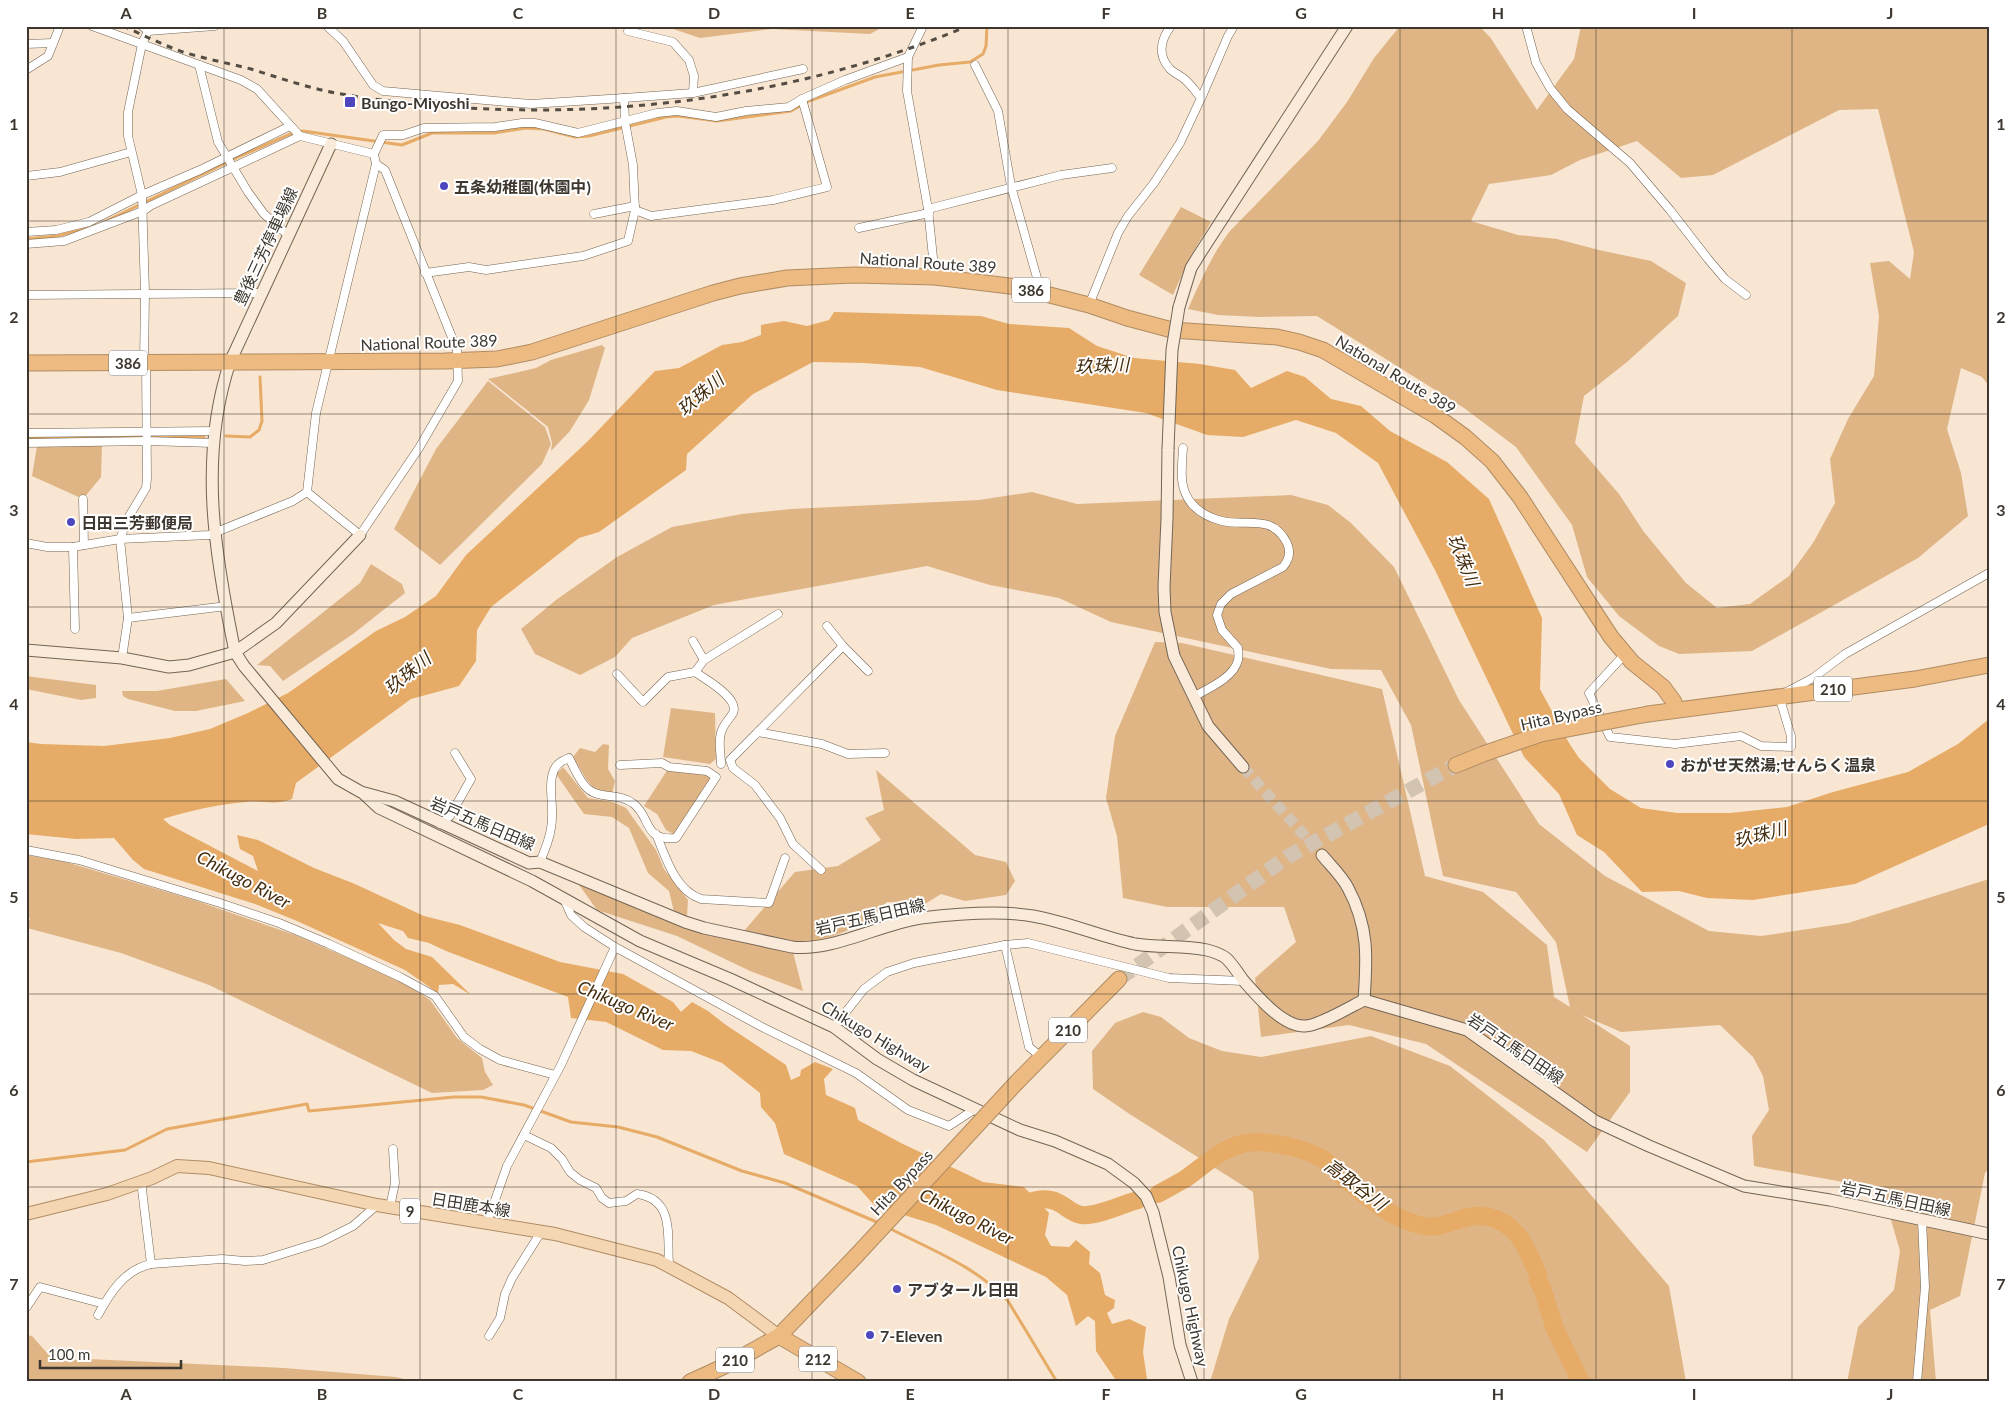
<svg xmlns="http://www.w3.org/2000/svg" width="2015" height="1408" font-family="Lato,'Noto Sans JP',sans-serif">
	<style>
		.green { fill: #dfb586; fill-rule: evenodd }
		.water { fill: #e6ab66 }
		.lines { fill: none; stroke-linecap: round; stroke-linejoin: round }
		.stream { stroke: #e6ab66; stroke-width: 3 }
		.river { stroke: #e6ab66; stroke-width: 18 }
		.secondary-tunnel { stroke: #d3c3b1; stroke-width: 11; stroke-dasharray: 11 5.5; stroke-linecap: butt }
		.highway-tunnel { stroke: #d3c3b1; stroke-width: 15; stroke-dasharray: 15 8; stroke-linecap: butt }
		.street-casing { stroke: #736453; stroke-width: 9 }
		.secondary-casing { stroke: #736453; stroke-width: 13 }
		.primary-casing { stroke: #b08c64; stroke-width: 14 }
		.highway-casing { stroke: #b08c64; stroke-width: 17 }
		.street { stroke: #fff; stroke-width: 8 }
		.secondary { stroke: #faead9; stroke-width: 11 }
		.primary { stroke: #f4d6b3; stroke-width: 12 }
		.highway { stroke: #edba81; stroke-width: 15 }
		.rail { stroke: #554d43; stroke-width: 3; stroke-dasharray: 6 6; stroke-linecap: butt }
		.secondary-bridge-casing { stroke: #736453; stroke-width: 13; stroke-linecap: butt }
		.highway-bridge-casing { stroke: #b08c64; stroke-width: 17; stroke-linecap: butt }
		.secondary-bridge { stroke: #faead9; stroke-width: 11 }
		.highway-bridge { stroke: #edba81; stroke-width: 15 }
		.grid { fill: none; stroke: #3e372f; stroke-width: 1; stroke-opacity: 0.55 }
		.poi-dot { fill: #4d46bd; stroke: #fff; stroke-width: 2 }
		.labels { text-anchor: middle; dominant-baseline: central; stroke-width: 4; stroke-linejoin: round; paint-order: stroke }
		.shield { fill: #fff; stroke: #78736d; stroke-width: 1 }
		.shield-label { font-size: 15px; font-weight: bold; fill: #3e372f }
		.poi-label { font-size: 16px; font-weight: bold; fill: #3e372f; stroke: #fff; text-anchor: start }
		.street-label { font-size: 16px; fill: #3e372f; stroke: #fff }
		.water-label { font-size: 18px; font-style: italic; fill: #452d0f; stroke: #fff }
		.neatline { fill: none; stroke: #3e372f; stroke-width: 2 }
		.grid-label { font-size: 16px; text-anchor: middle; font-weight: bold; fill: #3e372f }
	</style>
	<rect width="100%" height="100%" fill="#f8e6d2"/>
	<g class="green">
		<path d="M671,26H885L870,34L772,29L700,38L673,29Z"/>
		<path d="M1400,26H1479L1490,37L1537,110L1574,59L1581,26H1989V386L1982,377L1961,368L1947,429L1961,473L1968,516L1918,558L1752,651L1679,654L1659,646L1619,616L1587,577L1572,525L1516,447L1464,408L1317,316L1260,317L1218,315L1188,309C1200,282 1212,254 1230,231L1318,141L1347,102L1374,58ZM1878,109L1914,252L1910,279L1889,261L1870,263L1879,316L1874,376L1848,419L1830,459L1835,503L1813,543L1789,576L1750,604L1717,608L1686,583L1644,532L1619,494L1575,443L1584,396L1627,362L1678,316L1686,283L1651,261L1599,250L1557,239L1518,235L1471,221L1489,184L1551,175L1580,160L1637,141L1681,178L1713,175L1839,110Z"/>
		<path d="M1181,207L1211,222L1189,259L1173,295L1139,275Z"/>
		<path d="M602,345L605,348L589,400L570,431L551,451L552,443L548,427L488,379L536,368L551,360Z"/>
		<path d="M488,381L545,427L551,444L542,464L440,565L394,529L436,449Z"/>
		<path d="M102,444L101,477L83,499L32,476L37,446Z"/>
		<path d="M1032,492L1077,504L1291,495L1328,505L1351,523L1394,567L1459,700L1539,824L1605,876L1709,931L1761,936L1848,923L1989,879V1168L1985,1173L1960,1296L1930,1310L1936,1382H1847L1858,1327L1894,1290L1900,1251L1882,1189L1754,1166L1752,1136L1769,1110L1763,1076L1753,1057L1720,1025L1621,1032L1582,1015L1630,1046V1092L1587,1152L1426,1044L1349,1025L1261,1037L1255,978L1296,942L1284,907H1167L1123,898L1117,836L1106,798L1115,736L1155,642L1182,643L1382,689L1425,876L1483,892L1547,945L1554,997L1570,1007L1556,942L1516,892L1443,876L1411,725L1381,670L1331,669L1111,622L1059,598L990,585L927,566L714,605L632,638L615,657L580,675L535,654L521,629L556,600L617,557L672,527L742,514L791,509L979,500Z"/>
		<path d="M371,564L402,584L405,593L353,634L283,681L270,666L257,665L360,583Z"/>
		<path d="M26,676L96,685V698L81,700L26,689Z"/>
		<path d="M226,679L245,701L196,711H175L128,699L123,696L122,691H157Z"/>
		<path d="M671,708L715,713L716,759L710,764L663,757Z"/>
		<path d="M603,744L609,745L608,769L615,781L612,794L598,793L586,779L573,757L580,748L595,752Z"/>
		<path d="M563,767L588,798L613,802L626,808L656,850L664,869L688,900L687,917L674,912L669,891L648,873L629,828L612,817L584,814L556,774Z"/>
		<path d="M668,769L705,772L713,777L675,835L666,830L657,814L644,806Z"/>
		<path d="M876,770L975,855L1006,862L1015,881L1006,895L965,901L941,894L925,904L887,902L864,924L793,952L803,991L750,971L677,936L597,910L577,882L737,939L795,872L838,866L881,840L865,818L884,810Z"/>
		<path d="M26,855L66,862L194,900L295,935L400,980L430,1000L457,1038L482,1058L485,1072L493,1085L483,1090L432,1093L209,985L121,953L27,928L30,918L26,917Z"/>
		<path d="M1143,1012L1161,1017L1189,1038L1222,1051L1261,1057L1371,1036L1450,1066L1544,1140L1669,1286L1686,1382H1210L1229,1319L1259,1258L1253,1192L1131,1115L1093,1089L1092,1051L1115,1023Z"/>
		<path d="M26,1335L32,1336L55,1362L88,1359L284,1368L396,1377L417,1382H26Z"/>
	</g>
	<path class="water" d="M834,312L981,316L1009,324L1069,328L1097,346L1134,358L1200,364L1235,370L1251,388L1287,371L1305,377L1331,399L1361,406L1390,431L1447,462L1489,499L1542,618L1540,689L1569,743L1579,758L1610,789L1641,808L1677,813H1730L1787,807L1833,792L1908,772L1958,744L1989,719V824L1855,884L1753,900L1707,898L1679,891L1642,892L1604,852L1577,835L1559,794L1524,757L1435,570L1378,463L1336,433L1296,420L1243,437L1207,435L1146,413L997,390L920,367L864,363L813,362L753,394L687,454L686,470L599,532L579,538L491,607L477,630L476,661L459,686L411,699L296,783L292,799C273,806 264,800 246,802C218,804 189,811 163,819L170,825L258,871L253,856L240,849L237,835L258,840L314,868L355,884L424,916L460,925L560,962L623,974L673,1002L681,1012L692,1002L708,1011L726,1025L786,1065L791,1080L800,1076L801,1070L815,1062L833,1069L824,1079L826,1095L855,1108L858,1120L901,1143L983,1182L1024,1187L1049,1213L1045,1235L1051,1246L1069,1247L1076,1240L1090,1252L1089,1264L1100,1273L1105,1295L1115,1300L1114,1308L1107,1313L1112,1324L1129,1319L1146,1327L1143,1352L1147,1379L1151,1382H1117L1096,1351L1095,1321L1088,1316L1076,1326L1067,1295L1046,1277L936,1225L875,1206L857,1186L784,1154L775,1123L761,1107L760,1093L722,1063L691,1051L663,1050L606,1022L571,1018L568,997L446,951L429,943L408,938L403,931L378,923L394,940L406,949L432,957L471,995L453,984L439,985L438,993L405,970L297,921L255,904L144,869L133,860L114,838L76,839L26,834V742L41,744L104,746L170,738L210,729L248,713L288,693L376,631L405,617L436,596L466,555L587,442L655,371L679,368L722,345L742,342L761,335V325L784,321L807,326L829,320Z"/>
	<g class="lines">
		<g class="stream">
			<path d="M106,221L236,158L290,134L303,131L402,145L432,133H494L526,128L544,129L575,137L589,136L666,117L678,116L717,121L791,111L809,101L875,77L939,65L970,62L983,54L986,46L987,26"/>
			<path d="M26,239L57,236L96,225"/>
			<path d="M226,436L250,437L259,430L262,421L260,377"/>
			<path d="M26,438L204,437"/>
			<path d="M26,1162L125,1150L167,1129L307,1104L309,1111L454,1097H481L524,1105L571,1122L618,1127L657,1137L742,1171L785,1183L879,1223"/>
			<path d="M887,1227C929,1249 976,1266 1008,1301L1057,1382"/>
		</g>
		<g class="river">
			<path d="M1158,1194C1167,1189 1176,1184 1185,1179C1204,1166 1222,1147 1246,1143C1267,1140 1305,1148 1323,1159C1329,1163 1334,1169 1340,1174C1357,1189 1374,1204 1394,1215C1406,1221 1425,1229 1438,1226C1459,1222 1472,1210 1496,1219C1521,1229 1528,1252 1538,1275V1281L1542,1288L1555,1329L1581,1382"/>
			<path d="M1016,1207C1028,1201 1045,1196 1057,1202C1066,1206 1071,1213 1081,1215C1097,1217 1122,1204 1138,1200"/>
		</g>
		<path class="secondary-tunnel" d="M1243,767L1322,855"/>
		<path class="highway-tunnel" d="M1119,979L1287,857L1456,765"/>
		<defs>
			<g id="street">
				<path d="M92,26L241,80L257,89L300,136L374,154"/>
				<path d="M142,26L148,31L215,26"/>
				<path d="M327,26L343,41L373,85L383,91L531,104L624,98L625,122L633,165L635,210L628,241L583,256L486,270L469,267L425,273"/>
				<path d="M923,26L908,57L907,91L928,209L935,277"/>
				<path d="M1171,26C1161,39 1157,55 1170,69C1173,72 1179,75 1183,78C1190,83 1195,91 1201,98"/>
				<path d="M1526,26L1536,63L1550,88L1567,109L1630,163L1670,210L1708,259L1725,279L1746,295"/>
				<path d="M628,31L673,42L689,60L694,76L693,93"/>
				<path d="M26,44L53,43"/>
				<path d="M199,65L218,142L248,192L264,214L288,235"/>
				<path d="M975,65L998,111L1011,186L1041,292"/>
				<path d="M26,70L48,56L60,26"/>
				<path d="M624,98L693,93L803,69"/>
				<path d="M26,176L60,172L131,152"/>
				<path d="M928,209L1061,175L1112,168"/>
				<path d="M635,210L651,216L773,200L827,187L802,99"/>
				<path d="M594,214L635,206"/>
				<path d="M859,228L929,213"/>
				<path d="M26,232L56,230L89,222L142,195L200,170L290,126"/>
				<path d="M26,244L64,241L143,211L150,206L300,136"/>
				<path d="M26,295L261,293"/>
				<path d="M1089,305L1118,233L1128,216L1154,183L1180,143L1203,94L1228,36L1234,26"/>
				<path d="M144,363L145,293L142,195L128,136V112L142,44L148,31"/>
				<path d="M26,433L214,431"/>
				<path d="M26,443L147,441L213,443"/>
				<path d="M1183,448C1182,468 1178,488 1192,504C1199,512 1210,518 1222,521C1246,527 1272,513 1287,543C1291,552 1289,560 1283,567L1231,594L1221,604L1217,615L1222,630L1238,648C1238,652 1239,657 1238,660C1234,678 1207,689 1193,697"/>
				<path d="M307,492L316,413L376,164L374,154L383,135H403L424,128L495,127L522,123H535L578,133L657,113L677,111L716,117L746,111L789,107L802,99L845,80L908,57"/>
				<path d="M307,492L360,535L419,448L458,381L457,350L385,170L376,164"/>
				<path d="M83,499L84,545"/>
				<path d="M26,543L47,547H73L120,539L209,535L293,501L307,492"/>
				<path d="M73,547L75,629"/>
				<path d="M128,618L227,606"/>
				<path d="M827,626L843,646L868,671"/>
				<path d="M693,641L704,660"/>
				<path d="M1625,654L1589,693L1610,737L1675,744L1741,736L1761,746L1791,747V736L1779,696L1813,678L1845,654L1989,573"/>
				<path d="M122,658L128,618L120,539L128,518L146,488L147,479L146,363"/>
				<path d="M695,672L704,660L778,614"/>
				<path d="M617,674L643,702L668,677L695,672C705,679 740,698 733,713C729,720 723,724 721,733C718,742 721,755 721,764"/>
				<path d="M758,732L822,744L848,754L885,753"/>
				<path d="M440,824L450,816L471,779L455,753"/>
				<path d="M656,834C666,858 675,890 701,899L769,903L785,858"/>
				<path d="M26,850L79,860L220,903L279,923L329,944L400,977L435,996L464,1037L480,1049L500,1060L555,1075"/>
				<path d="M540,862C546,847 552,833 552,817C553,802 548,784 554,770C557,763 562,761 569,758C574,767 579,781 587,788C599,800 619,792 634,804C652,819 643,841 676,838L716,777L707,771L669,767L662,763L620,765"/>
				<path d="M821,870L793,844L780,818L755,785L733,768L730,760L843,646"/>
				<path d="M564,899L571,915L584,927L615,947L762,1027L856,1073L908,1110L949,1126L975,1109"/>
				<path d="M1005,945L1029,1047L1041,1057"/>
				<path d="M834,1027L864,989L887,972L914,963L1005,945L1028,943L1169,978L1244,981"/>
				<path d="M524,1135L551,1148L562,1159L570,1172L580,1180L596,1188L602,1198L609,1203L626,1201L637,1194C675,1199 667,1236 669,1266"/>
				<path d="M141,1181L151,1264L222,1259L245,1261L263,1260L321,1242L353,1226L377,1205"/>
				<path d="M390,1207L395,1183L393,1149"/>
				<path d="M487,1223L507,1166L561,1065L615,947"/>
				<path d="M26,1308L40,1287L104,1304"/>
				<path d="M98,1315C110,1293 124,1270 151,1264"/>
				<path d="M489,1336L500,1318L505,1294L512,1278L541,1232"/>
				<path d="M1917,1382L1925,1287L1922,1220"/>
			</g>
			<g id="secondary">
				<path d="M331,144L230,362C198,458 215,556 235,652L244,666L338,779L361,792L394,801L529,863L540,862L685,922L704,928L792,947C832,952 880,924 921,918C955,914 999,910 1033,916C1068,922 1101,937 1135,944C1159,948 1183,945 1207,950C1212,951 1223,955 1227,959C1233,965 1238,973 1243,980C1256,995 1283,1027 1305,1026C1318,1026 1350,1007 1364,1000L1467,1030L1595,1121L1649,1146L1744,1186L1830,1200L1989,1234"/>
				<path d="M1179,307L1191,268L1199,255L1347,26"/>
				<path d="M1168,449L1167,519L1164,587L1165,612L1174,656L1208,726L1243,767"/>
				<path d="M26,650L122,658L169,667L189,665L235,652L276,623L360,535"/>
				<path d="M364,794L379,808L532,881L640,941L730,979L834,1027L877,1059L913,1080L1020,1130L1055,1141L1108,1164L1134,1183L1146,1196L1153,1212L1169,1277L1180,1345L1192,1382"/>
				<path d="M1322,855C1330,865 1342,876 1348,888C1369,927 1367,958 1364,1000"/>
			</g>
			<path id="primary" d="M26,1214L107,1194L152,1178L177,1166L209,1168L377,1205L555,1234L657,1260L728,1298L779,1336"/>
			<g id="highway">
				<path d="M26,363L445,361L497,359L532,352L713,293L740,286L787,278L854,275L935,277L1018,287L1089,305L1127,318L1172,330L1277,337L1299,342L1323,350L1436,416L1465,437L1492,461L1520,497L1611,637L1632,662L1663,687L1674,702L1676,709"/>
				<path d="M1648,714L1915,679L1989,665"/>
				<path d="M1456,765L1483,754"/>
				<path d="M1017,1082L1119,979"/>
				<path d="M779,1336L858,1382"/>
				<path d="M690,1382L729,1364L779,1336L856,1256"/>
			</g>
		</defs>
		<use href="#street" class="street-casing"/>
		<use href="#secondary" class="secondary-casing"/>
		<use href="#primary" class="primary-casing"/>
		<use href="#highway" class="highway-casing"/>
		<use href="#street" class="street"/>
		<use href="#secondary" class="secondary"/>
		<use href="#primary" class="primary"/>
		<use href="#highway" class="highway"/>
		<path class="rail" d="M123,26C143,35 163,45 183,52C205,59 228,63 251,69C283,79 314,90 347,95C555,128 774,107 968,26"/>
		<defs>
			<path id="secondary-bridge" d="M1168,449L1172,350L1179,307"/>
			<g id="highway-bridge">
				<path d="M1483,754L1541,734L1648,714"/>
				<path d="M856,1256L1017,1082"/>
			</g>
		</defs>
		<use href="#secondary-bridge" class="secondary-bridge-casing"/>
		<use href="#highway-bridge" class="highway-bridge-casing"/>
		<use href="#secondary-bridge" class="secondary-bridge"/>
		<use href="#highway-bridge" class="highway-bridge"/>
	</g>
	<path class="grid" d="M224,26V1382M420,26V1382M616,26V1382M812,26V1382M1008,26V1382M1204,26V1382M1400,26V1382M1596,26V1382M1792,26V1382M26,221H1989M26,414H1989M26,607H1989M26,801H1989M26,994H1989M26,1187H1989"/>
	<g class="poi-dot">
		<rect x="344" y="96" width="12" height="12" rx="2.5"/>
		<circle cx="444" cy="186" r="5"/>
		<circle cx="71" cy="522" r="5"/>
		<circle cx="1670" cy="764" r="5"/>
		<circle cx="897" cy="1289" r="5"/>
		<circle cx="870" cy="1335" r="5"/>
	</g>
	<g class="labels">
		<g class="shield">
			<rect x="1012" y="277.5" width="38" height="25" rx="4"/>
			<rect x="109" y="350.5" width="38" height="25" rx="4"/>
			<rect x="1814" y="676.5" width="38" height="25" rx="4"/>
			<rect x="1049" y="1017.5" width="38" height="25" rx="4"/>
			<rect x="400" y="1198.5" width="20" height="25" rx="4"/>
			<rect x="799" y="1346.5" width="38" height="25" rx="4"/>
			<rect x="716" y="1347.5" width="38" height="25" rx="4"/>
		</g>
		<g class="shield-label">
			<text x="1031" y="290">386</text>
			<text x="128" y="363">386</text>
			<text x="1833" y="689">210</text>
			<text x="1068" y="1030">210</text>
			<text x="410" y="1211">9</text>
			<text x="818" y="1359">212</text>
			<text x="735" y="1360">210</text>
		</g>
		<g class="poi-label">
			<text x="361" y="102">Bungo-Miyoshi</text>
			<text x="454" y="186">五条幼稚園(休園中)</text>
			<text x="81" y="522">日田三芳郵便局</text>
			<text x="1680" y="764">おがせ天然湯;せんらく温泉</text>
			<text x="907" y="1289">アブタール日田</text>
			<text x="880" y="1335">7-Eleven</text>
		</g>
		<g class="street-label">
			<text transform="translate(265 246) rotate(-65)">豊後三芳停車場線</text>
			<text transform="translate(928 262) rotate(4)">National Route 389</text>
			<text transform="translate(429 342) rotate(-2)">National Route 389</text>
			<text transform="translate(1396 374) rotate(31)">National Route 389</text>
			<text transform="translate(1561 715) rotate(-13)">Hita Bypass</text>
			<text transform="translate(483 823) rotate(23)">岩戸五馬日田線</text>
			<text transform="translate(870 916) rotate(-13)">岩戸五馬日田線</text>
			<text transform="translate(876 1036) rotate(31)">Chikugo Highway</text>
			<text transform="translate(1516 1048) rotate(34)">岩戸五馬日田線</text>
			<text transform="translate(901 1182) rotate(-47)">Hita Bypass</text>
			<text transform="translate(1896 1198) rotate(12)">岩戸五馬日田線</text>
			<text transform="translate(471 1204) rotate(9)">日田鹿本線</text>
			<text transform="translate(1191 1306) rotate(78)">Chikugo Highway</text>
		</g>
		<g class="water-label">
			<text transform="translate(1102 365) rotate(-2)">玖珠川</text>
			<text transform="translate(700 394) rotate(-41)">玖珠川</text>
			<text transform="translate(1464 560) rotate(68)">玖珠川</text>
			<text transform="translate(407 673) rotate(-40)">玖珠川</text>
			<text transform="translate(1760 834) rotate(-14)">玖珠川</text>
			<text transform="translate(244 879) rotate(28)">Chikugo River</text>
			<text transform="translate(626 1005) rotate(23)">Chikugo River</text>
			<text transform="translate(1356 1184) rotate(37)">高取谷川</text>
			<text transform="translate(967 1216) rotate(27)">Chikugo River</text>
		</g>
	</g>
	<rect width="2015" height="1408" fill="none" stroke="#ffffff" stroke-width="55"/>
	<path d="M40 1360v8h141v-8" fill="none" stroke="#3e372f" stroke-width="2.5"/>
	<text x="48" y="1360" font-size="15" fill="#3e372f" stroke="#ffffff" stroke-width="4" paint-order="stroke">100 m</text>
	<rect x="28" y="28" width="1960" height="1352" class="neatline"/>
	<g class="grid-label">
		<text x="126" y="19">A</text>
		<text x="322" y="19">B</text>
		<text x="518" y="19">C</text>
		<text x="714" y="19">D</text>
		<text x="910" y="19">E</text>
		<text x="1106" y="19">F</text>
		<text x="1301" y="19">G</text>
		<text x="1498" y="19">H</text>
		<text x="1694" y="19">I</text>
		<text x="1890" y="19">J</text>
		<text x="14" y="130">1</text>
		<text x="2001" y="130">1</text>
		<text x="14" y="323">2</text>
		<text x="2001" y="323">2</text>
		<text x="14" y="516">3</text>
		<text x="2001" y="516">3</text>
		<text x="14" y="710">4</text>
		<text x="2001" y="710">4</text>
		<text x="14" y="903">5</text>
		<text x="2001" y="903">5</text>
		<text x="14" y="1096">6</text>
		<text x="2001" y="1096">6</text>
		<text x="14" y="1290">7</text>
		<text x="2001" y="1290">7</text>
		<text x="126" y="1400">A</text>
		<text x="322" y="1400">B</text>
		<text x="518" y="1400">C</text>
		<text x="714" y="1400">D</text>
		<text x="910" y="1400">E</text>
		<text x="1106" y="1400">F</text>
		<text x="1301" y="1400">G</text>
		<text x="1498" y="1400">H</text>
		<text x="1694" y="1400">I</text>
		<text x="1890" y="1400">J</text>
	</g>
</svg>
